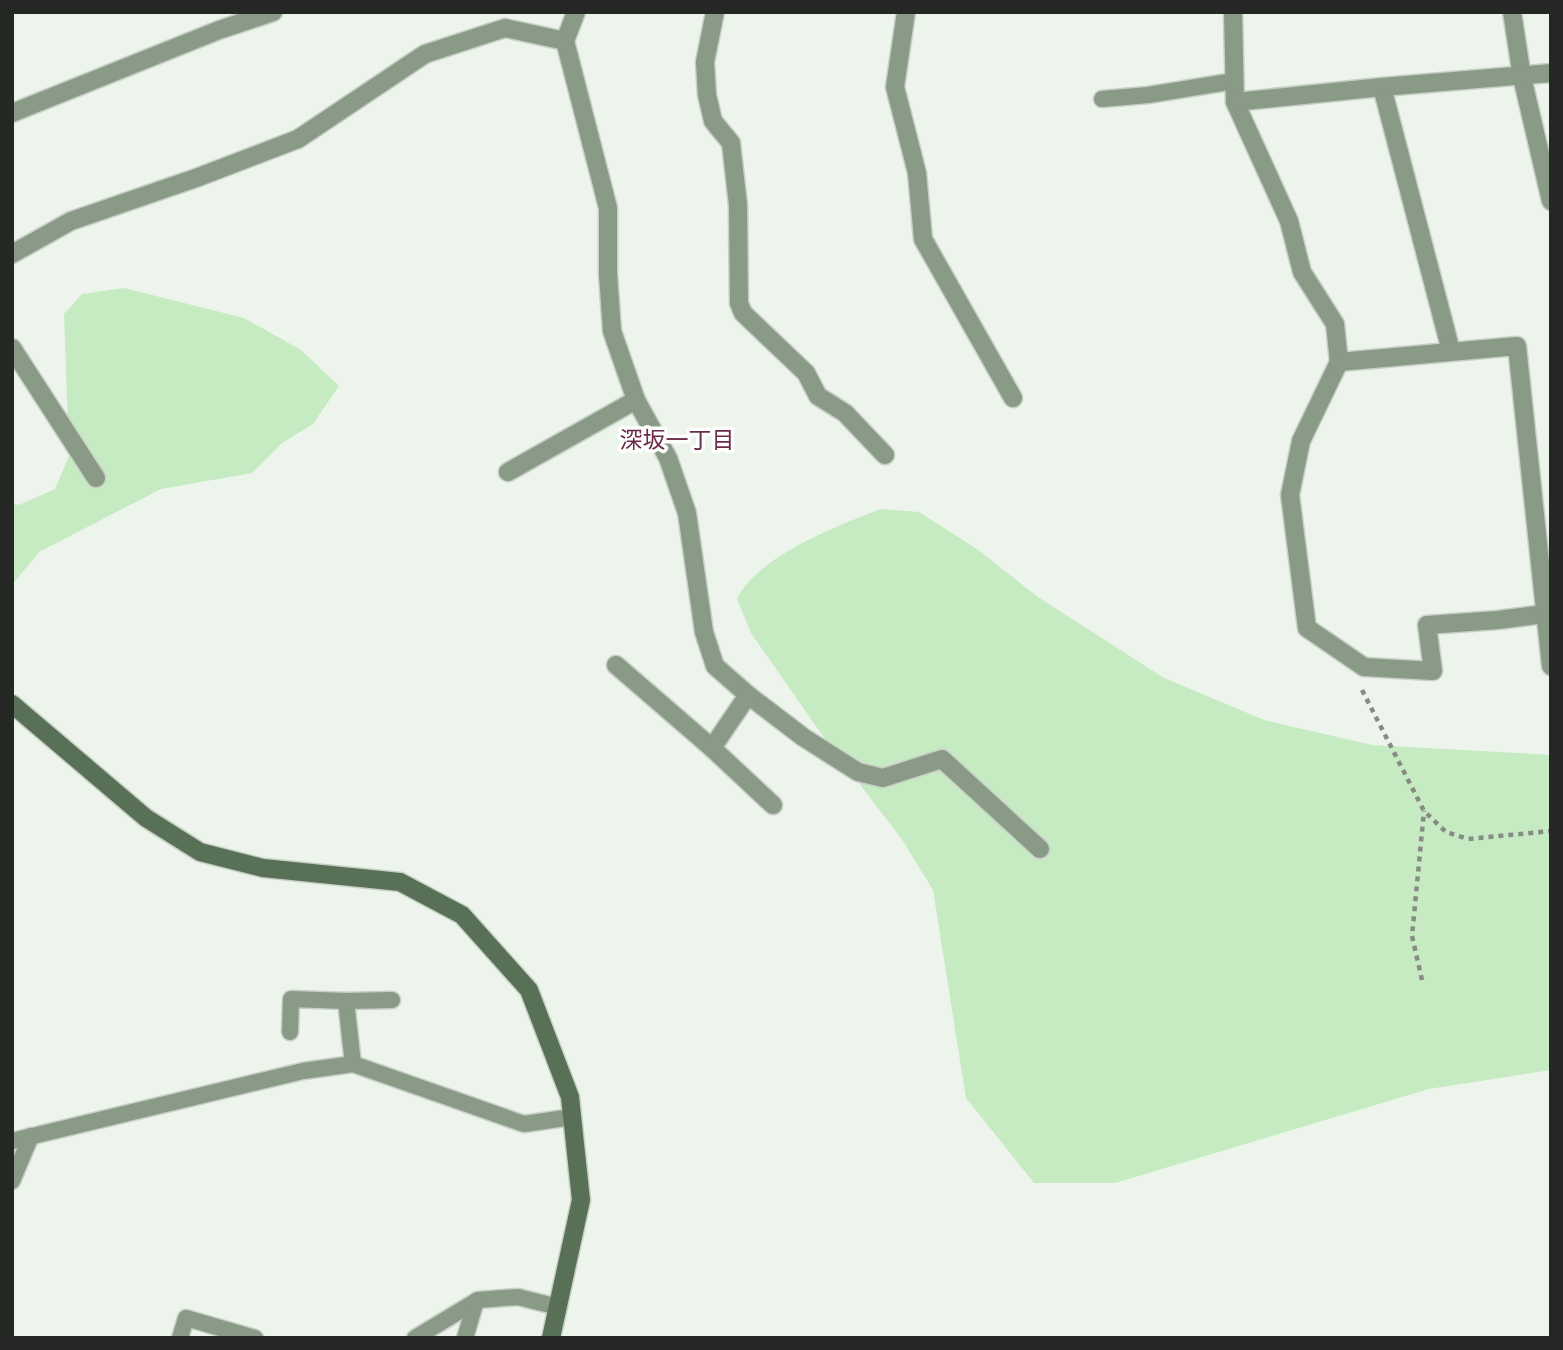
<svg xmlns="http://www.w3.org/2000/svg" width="1563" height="1350" font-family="Spectral,'Noto Sans JP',serif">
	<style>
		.green { fill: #c6ebc2 }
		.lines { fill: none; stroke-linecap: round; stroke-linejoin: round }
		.lane-casing { stroke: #c8cfc7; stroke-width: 19 }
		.street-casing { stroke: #c8cfc7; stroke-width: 21 }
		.secondary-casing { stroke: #c8cfc7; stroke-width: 21 }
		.path { stroke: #868b85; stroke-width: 4.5; stroke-dasharray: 5 5; stroke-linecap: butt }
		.lane { stroke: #899a87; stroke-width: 16 }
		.street { stroke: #899a87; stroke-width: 18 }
		.secondary { stroke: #587055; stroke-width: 18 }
		.labels { text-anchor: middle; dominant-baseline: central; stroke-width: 7; stroke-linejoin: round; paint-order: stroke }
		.neighbourhood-label { font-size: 23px; fill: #6c2b4b; stroke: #fdfffd }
	</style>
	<rect width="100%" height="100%" fill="#ecf4eb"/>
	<g class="green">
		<path d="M124,288L244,318L301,350L339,386L313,424L282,443L252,473L161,489L39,552L12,585V503L19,505L55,489L69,456L64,314L82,294Z"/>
		<path d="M880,509L919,512L977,549L1038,597L1164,678L1264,720L1372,745L1551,755V1070L1429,1089L1115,1183H1034L966,1098L933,890L903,841L818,729L751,633L737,599C757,556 838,526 880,509Z"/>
	</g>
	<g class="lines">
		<defs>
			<g id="lane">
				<path d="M1102,99L1148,95L1234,81"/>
				<path d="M346,1001L353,1064"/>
				<path d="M290,1032L291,999L346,1001L392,1000"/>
				<path d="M12,1141L303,1071L353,1064L524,1124L572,1117"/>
				<path d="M12,1181L31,1136"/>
				<path d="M180,1338L186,1318L255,1338"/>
				<path d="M415,1338L478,1300L518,1297L558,1307"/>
				<path d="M465,1338L476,1301"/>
			</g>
			<g id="street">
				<path d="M576,12L565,41L608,208V274L612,331L636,400L668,458L687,513L704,632L715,666L748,695L803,737L858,772L883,778L942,759L1040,849"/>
				<path d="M715,12L705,62L707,95L713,121L731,143L738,205L739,303L743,313L806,373L818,396L845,413L885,455"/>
				<path d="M906,12L895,87L917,173L923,239L1013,398"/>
				<path d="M1233,12L1235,102L1289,221L1302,272L1335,324L1339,362L1301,441L1290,495L1307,628L1364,667L1433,671L1427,625L1498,620L1544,614"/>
				<path d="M1512,12L1522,77L1551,201"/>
				<path d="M1382,87L1451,351"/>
				<path d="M1235,102L1382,87L1551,73"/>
				<path d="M12,113L219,30L273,12"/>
				<path d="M12,254L71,221L196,178L298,139L425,54L505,28L565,41"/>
				<path d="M12,348L96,478"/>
				<path d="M1339,362L1517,346L1551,666"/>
				<path d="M508,472L636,400"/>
				<path d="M616,665L712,748L773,805"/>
				<path d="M712,748L748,695"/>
			</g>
			<path id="secondary" d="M12,704L146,818L200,852L263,868L400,882L462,915L529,990L570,1097L581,1200L551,1338"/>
		</defs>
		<use href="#lane" class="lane-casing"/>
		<use href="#street" class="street-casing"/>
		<use href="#secondary" class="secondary-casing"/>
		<g class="path">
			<path d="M1362,690L1424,811L1446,832L1468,839L1551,831"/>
			<path d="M1422,980L1412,936L1424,811"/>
		</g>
		<use href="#lane" class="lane"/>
		<use href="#street" class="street"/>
		<use href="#secondary" class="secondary"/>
	</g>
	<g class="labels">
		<g class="neighbourhood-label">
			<text x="677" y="441">深坂一丁目</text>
		</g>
	</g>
	<rect width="1563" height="1350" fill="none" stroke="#252724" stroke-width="28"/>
</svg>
